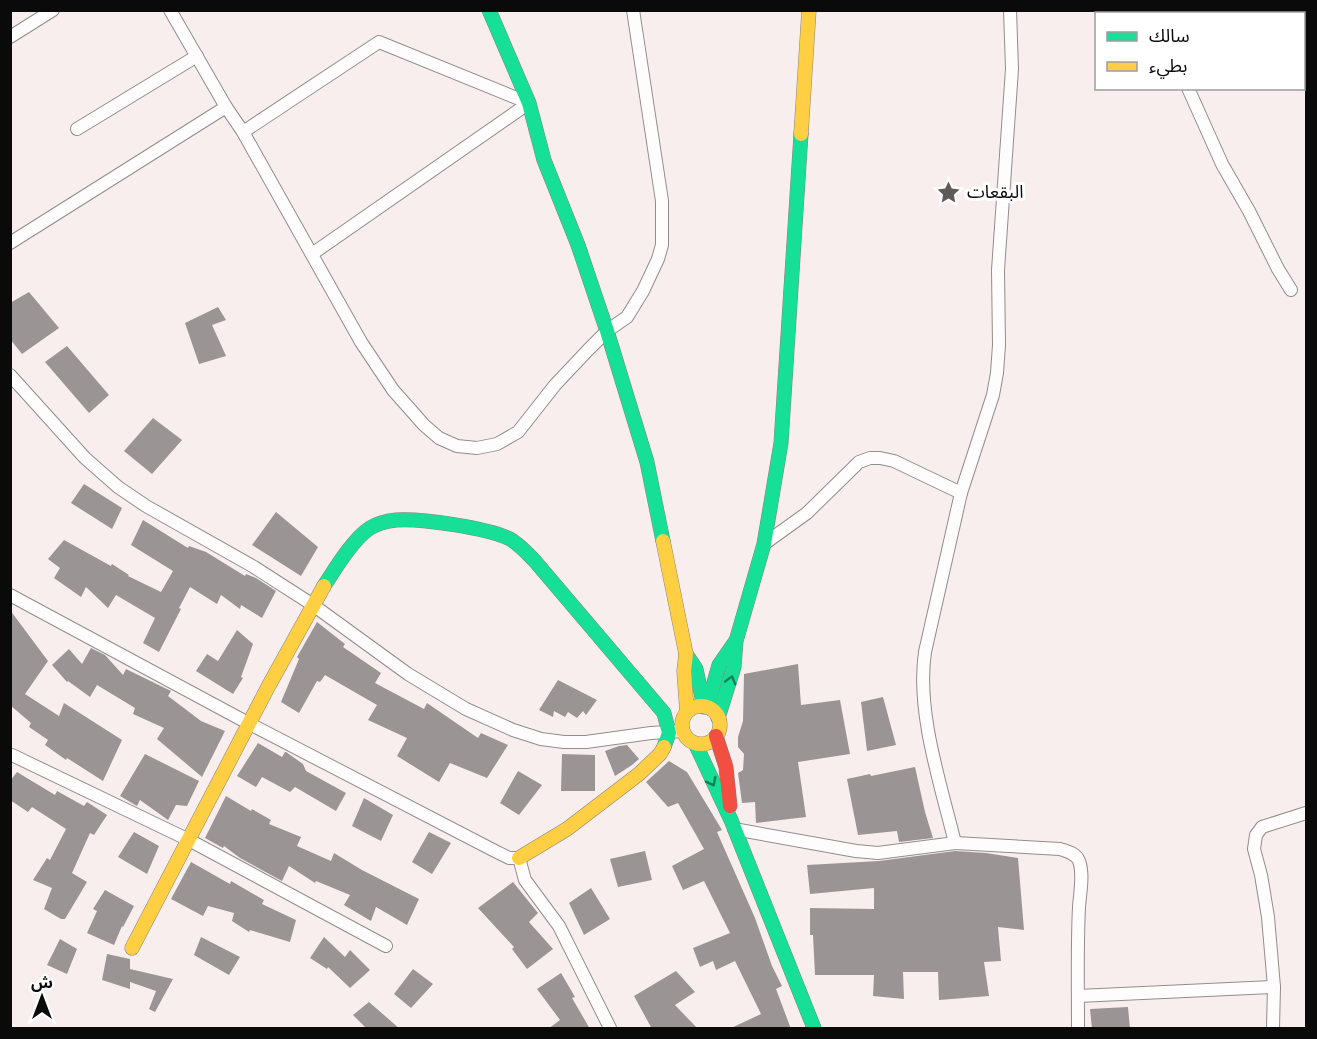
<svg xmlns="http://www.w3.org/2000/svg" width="1317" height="1039" font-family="'Times New Roman','Noto Sans Arabic',serif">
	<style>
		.building { fill: #9b9495 }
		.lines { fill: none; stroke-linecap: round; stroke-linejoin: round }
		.street-casing { stroke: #928d8d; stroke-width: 14 }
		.fast-casing { stroke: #888383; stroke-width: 15 }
		.slow-casing { stroke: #888383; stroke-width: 15 }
		.jam-casing { stroke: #888383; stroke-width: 15 }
		.street { stroke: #fefcfc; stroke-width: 12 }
		.fast { stroke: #16e098; stroke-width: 14 }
		.slow { stroke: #ffcf43; stroke-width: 14 }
		.jam { stroke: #f24e42; stroke-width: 14 }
		.oneway { stroke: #118058 }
		.labels { text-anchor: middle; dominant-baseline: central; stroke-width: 6; stroke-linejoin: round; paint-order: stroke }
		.poi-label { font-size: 18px; fill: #0a0a0a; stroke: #fff; text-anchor: start }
	</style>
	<rect width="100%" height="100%" fill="#f9eeee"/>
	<g class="building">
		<path d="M29,292L59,328L22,354L10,339V303Z"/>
		<path d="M218,307L226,320L212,325L226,356L199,364L185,323Z"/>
		<path d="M67,346L109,395L89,413L45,362Z"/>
		<path d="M153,418L182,440L152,474L124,451Z"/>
		<path d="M84,484L122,508L112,529L71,503Z"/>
		<path d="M276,512L318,547L301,576L252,545Z"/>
		<path d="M143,520L188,548L189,546L206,552L245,576L246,574L256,578L276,591L262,618L241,605L240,609L221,595L217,604L190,587L179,608L181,609L159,652L143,643L155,618L116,595L108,608L86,587L81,597L54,578L60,568L48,559L64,540L111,566L112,564L129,575L128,576L161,592L173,571L131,545Z"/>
		<path d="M10,610L48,661L25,694L59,716L64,703L122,740L103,781L67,758L66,760L45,745L48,740L29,727L31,723L10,705Z"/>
		<path d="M317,622L345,644L343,647L381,673L375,683L424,709L427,703L478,738L481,733L508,745L487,778L450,763L439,782L397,756L407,738L368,720L377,705L325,675L320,682L317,681L299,713L281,702L299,659L297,657Z"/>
		<path d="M237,630L253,644L241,677L243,678L233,694L196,671L207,654L218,661Z"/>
		<path d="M91,648L105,655L123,675L126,669L171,691L168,696L201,721L225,731L202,777L157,739L164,728L133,714L135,708L97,685L90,697L68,681L67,682L52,665L69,649L82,664Z"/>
		<path d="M798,664L801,705L840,700L850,754L798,762L806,817L756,823L755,802L742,803L738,773L743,770L744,754L738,747V737L743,721L744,674Z"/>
		<path d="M558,680L597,700L586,715L583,711L577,718L568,712L565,717L554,711L553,717L539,710Z"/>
		<path d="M883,697L896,745L867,751L861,702Z"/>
		<path d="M258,743L282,757L285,752H286L303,764L306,771L346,793L336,811L295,787L290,792L262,777L256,787L237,776Z"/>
		<path d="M627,745L639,759L632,765L615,776L605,751L619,746Z"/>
		<path d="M145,754L199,781L187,806L176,805L168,820L140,800L137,806L120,796Z"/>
		<path d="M562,754L595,755V791H561Z"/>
		<path d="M669,761L687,772L722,830L717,832L755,918L772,966L782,986L776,989L791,1029H729L761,1014L735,961L716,970L713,961L700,967L693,948L730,933L704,881L683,890L672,866L704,849L678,803L668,807L646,782Z"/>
		<path d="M915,767L925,812L933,838L899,842L897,831L858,835L847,779L870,774L871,776Z"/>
		<path d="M518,771L542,785L519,815L500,803Z"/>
		<path d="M17,772L55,795L57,791L84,806L87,802L107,815L94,835L90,833L72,873L87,882L65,919H61L44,909L52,888L33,880L47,858L50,860L66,829L32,807L28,812L10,800V781Z"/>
		<path d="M226,796L251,811L252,809L271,820L269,824L301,837L297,846L331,861L334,853L362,870L419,899L407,925L376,907L371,921L344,905L350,895L316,881L315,883L289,866L282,881L240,858L224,846L223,848L205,838Z"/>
		<path d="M364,798L393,815L381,841L352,826Z"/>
		<path d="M134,832L159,846L147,874L118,857Z"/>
		<path d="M429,832L451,843L432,874L412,862Z"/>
		<path d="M645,851L652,880L618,887L610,859Z"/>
		<path d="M955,851L986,853L1018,858L1024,930L998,927L1001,961L984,962L989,996L939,1000L938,972H903L904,999L873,996L874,975H815L813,935H810V908L874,909V888L810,894L807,865L879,861Z"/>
		<path d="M191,862L230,884L231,881L264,900L262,904L296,920L290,942L250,930L249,932L232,921L234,913L208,906L203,916L171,899Z"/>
		<path d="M513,882L538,913L529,922L553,949L527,969L512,949L514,947L478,908Z"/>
		<path d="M591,888L610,919L584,935L569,903Z"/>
		<path d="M105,890L134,906L123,927L122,926L114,945L87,933L97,911L93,909Z"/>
		<path d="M201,937L240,957L229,975L194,955Z"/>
		<path d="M324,937L345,957L350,950L370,970L350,988L328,967L327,969L310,958Z"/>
		<path d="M60,939L77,949L67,974L47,965Z"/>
		<path d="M107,954L130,959V969L173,979L155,1012L149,1009L156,991L130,982V989L102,980Z"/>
		<path d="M413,969L433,984L411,1008L394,994Z"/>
		<path d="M676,971L695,992L675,1005L698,1029H652L634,996Z"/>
		<path d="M561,973L575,997L572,998L590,1029H548L560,1020L537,989Z"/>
		<path d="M369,1002L400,1029H367L353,1015Z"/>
		<path d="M1128,1007L1130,1029H1092L1090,1009Z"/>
	</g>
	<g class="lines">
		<defs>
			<g id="street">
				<path d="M170,10L226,107L243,132L361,342L393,390L424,425L439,438L457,446L477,448L497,444L518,432L555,385L588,350L607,331L627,317L643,291L658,259L662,245V201L633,10"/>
				<path d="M1154,10L1155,14"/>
				<path d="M10,37L53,10"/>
				<path d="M1188,88L1222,164L1249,211L1278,269L1291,290"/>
				<path d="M77,129L197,56"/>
				<path d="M243,132L379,42L529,103"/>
				<path d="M10,243L226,107"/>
				<path d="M312,254L529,103"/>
				<path d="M10,375L85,458L118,487L146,506L254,567L313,605L408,674L466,709L513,730L541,739L564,742H586L651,733L683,731"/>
				<path d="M764,544L807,513L859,462L870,458H880L894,461L961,493"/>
				<path d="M10,595L248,723L493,850L509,858H519L525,880L559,926L610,1028"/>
				<path d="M12,755L189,840L386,946"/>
				<path d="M734,829L856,851L878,853L955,843L1060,849C1067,851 1076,853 1079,861C1084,874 1080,893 1079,907C1077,947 1078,988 1078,1028"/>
				<path d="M955,843C941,785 916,712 925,652L961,493L993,395L997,373L999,345L998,270L1012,69L1010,10"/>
				<path d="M1078,996L1274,987"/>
				<path d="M1273,1028L1274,987L1268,917L1261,875L1254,849L1256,835L1262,827L1306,813"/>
			</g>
			<g id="fast">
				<path d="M489,10L529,103L544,160L578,245L607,331L647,462L663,541"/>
				<path d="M324,586C335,569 353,539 370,528C378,523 387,521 396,520C420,518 488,528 510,539C519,544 527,553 534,560L664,713L669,733L664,747"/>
				<path d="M686,654L696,669L704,707"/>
				<path d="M707,707L719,665L735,642"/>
				<path d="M718,718L734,667L736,641L764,544L781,443L801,134"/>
				<path d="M695,743L731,820L814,1028"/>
			</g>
			<g id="slow">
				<path d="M801,134L809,10"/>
				<path d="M663,541L686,654L684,671L687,712"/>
				<circle cx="701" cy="725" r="19"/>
				<path d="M519,858L567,829L639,774L660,754L664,747"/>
				<path d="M132,948L268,687L324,586"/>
			</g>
			<path id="jam" d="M716,736L726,767L730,806"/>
		</defs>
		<use href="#street" class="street-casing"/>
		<use href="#fast" class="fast-casing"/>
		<use href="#slow" class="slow-casing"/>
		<use href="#jam" class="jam-casing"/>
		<use href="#street" class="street"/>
		<use href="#fast" class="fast"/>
		<use href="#slow" class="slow"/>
		<use href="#jam" class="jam"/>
	</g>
	<defs><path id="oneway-chevron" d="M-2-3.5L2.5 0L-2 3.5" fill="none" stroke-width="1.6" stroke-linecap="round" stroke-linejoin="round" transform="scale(1.5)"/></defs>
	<g class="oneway">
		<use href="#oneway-chevron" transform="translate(731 680) rotate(-74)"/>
		<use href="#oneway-chevron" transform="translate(712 782) rotate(63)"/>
	</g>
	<defs>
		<symbol id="sight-bare" viewBox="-9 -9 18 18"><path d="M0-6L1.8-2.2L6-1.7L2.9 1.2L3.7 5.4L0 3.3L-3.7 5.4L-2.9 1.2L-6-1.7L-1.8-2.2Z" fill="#5e5a5a" stroke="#fff" stroke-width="2.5" paint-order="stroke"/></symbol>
	</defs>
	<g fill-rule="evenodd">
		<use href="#sight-bare" x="932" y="176" width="33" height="33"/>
	</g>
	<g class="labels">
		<g class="poi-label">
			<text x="967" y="192">البقعات</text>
		</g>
	</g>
	<rect width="1317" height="1039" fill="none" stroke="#0a0a0a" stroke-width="24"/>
	<rect x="1095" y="12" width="210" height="78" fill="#ffffff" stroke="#9d9d9d" stroke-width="1.5"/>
	<rect x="1107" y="32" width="30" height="9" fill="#16e098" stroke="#9d9d9d" stroke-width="1.5"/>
	<text x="1149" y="42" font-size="18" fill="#0a0a0a">سالك</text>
	<rect x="1107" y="62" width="30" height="9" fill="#ffcf43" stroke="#9d9d9d" stroke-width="1.5"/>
	<text x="1149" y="72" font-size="18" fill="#0a0a0a">بطيء</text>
	<g transform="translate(42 997)" stroke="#ffffff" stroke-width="4.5" paint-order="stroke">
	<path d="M0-4.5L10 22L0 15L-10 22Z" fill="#0a0a0a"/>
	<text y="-9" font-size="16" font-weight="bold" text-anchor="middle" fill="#0a0a0a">ش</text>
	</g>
</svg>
